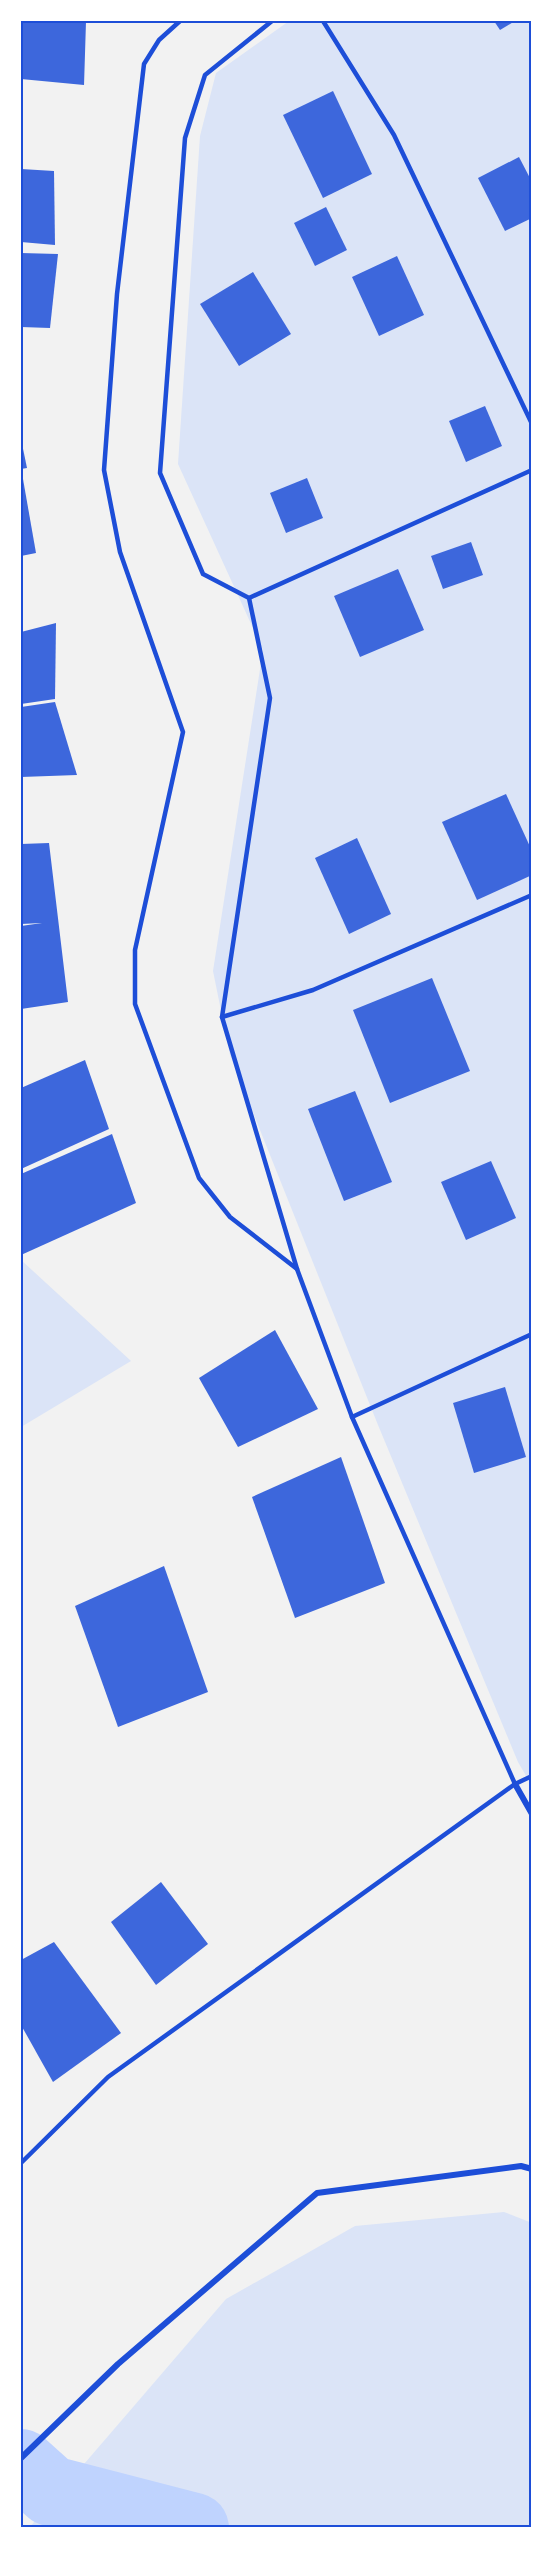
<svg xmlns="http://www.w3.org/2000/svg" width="553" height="2549" font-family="Ubuntu,sans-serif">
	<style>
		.green { fill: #dbe4f7 }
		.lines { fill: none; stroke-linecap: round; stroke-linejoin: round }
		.river { stroke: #bfd3fe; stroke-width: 70 }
		.building { fill: #3d67dc }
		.service { stroke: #1d4ed8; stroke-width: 4.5 }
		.minor { stroke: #1d4ed8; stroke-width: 6 }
		.neatline { fill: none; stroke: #1d4ed8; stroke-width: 2 }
	</style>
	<rect width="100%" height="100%" fill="#f2f2f2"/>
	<g class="green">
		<path d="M289,21H532V1786L518,1762L378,1425L230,1055L213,971L263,650L178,464L200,136L216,73Z"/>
		<path d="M21,1260L131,1361L21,1427Z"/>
		<path d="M504,2212L532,2223V2528H29L226,2299L355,2226Z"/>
	</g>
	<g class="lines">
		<path class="river" d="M21,2464L51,2491L194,2528"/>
	</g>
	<g class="building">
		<path d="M21,21H86L84,85L21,79Z"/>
		<path d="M494,21H515L500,30Z"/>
		<path d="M333,91L372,174L323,198L283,115Z"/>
		<path d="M519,157L532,182V218L505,231L478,178Z"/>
		<path d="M21,169L54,171L55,245L21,242Z"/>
		<path d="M326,207L347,250L315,266L294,223Z"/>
		<path d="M21,253L58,254L50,328L21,327Z"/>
		<path d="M397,256L424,315L379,336L352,277Z"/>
		<path d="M253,272L291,334L239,366L200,304Z"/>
		<path d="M485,406L502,446L466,462L449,421Z"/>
		<path d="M21,439L27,468L21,469Z"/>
		<path d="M307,478L323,518L286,533L270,493Z"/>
		<path d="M21,479H23L36,553L21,556Z"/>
		<path d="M471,542L483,575L443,589L431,556Z"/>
		<path d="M398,569L424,630L360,657L334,596Z"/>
		<path d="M56,623L55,699L21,704V632Z"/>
		<path d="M55,702L77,775L21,777V707Z"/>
		<path d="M506,794L532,851V875L477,900L442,822Z"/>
		<path d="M357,838L391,914L349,934L315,858Z"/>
		<path d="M49,843L68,1002L21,1009V926L42,923L21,924V844Z"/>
		<path d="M432,978L470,1071L390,1103L353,1010Z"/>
		<path d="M85,1060L109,1129L21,1169V1088Z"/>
		<path d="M355,1091L392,1182L344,1201L308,1109Z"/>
		<path d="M112,1134L136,1203L21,1255V1174Z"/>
		<path d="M491,1161L516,1218L466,1240L441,1182Z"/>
		<path d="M275,1330L318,1409L238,1447L199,1378Z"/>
		<path d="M505,1387L526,1457L474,1473L453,1403Z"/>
		<path d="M341,1457L385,1583L295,1618L252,1497Z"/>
		<path d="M164,1566L208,1692L118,1727L75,1606Z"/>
		<path d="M161,1882L208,1944L156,1985L111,1922Z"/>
		<path d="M54,1942L121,2033L53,2082L21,2025V1960Z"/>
	</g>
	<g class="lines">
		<g class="service">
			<path d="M180,21L159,40L144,64L117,294L104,470L120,552L183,732L135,950V1004L199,1178L230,1217L297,1269"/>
			<path d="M272,21L205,75L185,138L160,473L203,574L249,598L270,698L222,1017L297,1269L352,1417L515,1784"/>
			<path d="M323,21L394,135L532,424"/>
			<path d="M249,598L532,470"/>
			<path d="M222,1017L313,990L532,895"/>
			<path d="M352,1417L532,1334"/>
			<path d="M21,2163L108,2077L515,1784L532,1776"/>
		</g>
		<g class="minor">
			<path d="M515,1784L532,1814"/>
			<path d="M21,2458L118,2364L317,2193L521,2166L532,2169"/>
		</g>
	</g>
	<rect width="553" height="2549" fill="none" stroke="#ffffff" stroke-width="45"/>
	<rect x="22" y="22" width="508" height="2504" class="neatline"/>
</svg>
